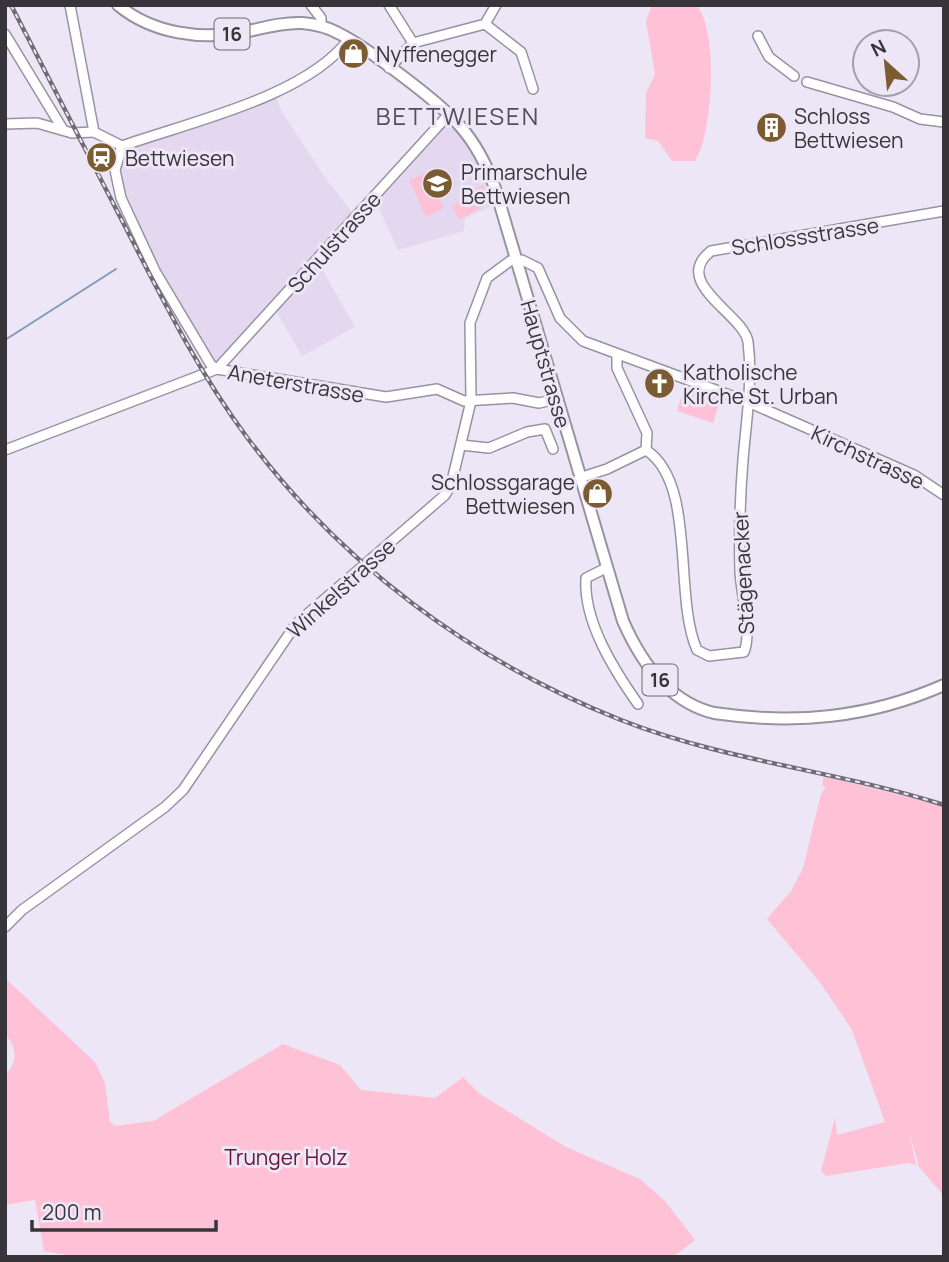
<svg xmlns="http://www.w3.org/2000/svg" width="949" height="1262" font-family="Manrope,sans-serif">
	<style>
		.built { fill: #e3d8ef }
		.green { fill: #ffc1d5 }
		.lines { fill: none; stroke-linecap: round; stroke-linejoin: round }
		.stream { stroke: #849aba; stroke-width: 2 }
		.minor-casing { stroke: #9992a1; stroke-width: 12 }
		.major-casing { stroke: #9992a1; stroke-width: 14 }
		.minor { stroke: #fff; stroke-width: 9 }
		.major { stroke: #fff; stroke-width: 10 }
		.rail-casing { stroke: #706c75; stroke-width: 4.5 }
		.rail { stroke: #ede6f6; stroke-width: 2; stroke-dasharray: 5; stroke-linecap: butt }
		.labels { text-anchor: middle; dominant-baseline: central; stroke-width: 6; stroke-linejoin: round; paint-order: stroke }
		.shield { fill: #ede6f6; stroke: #6e6972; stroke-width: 2 }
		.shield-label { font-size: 19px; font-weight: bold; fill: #37343a }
		.poi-label { font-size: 21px; fill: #37343a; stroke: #ede6f6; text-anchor: start }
		.street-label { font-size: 21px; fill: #37343a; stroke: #ede6f6 }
		.park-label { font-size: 21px; fill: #65143a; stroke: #ede6f6 }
		.quarter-label { font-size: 24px; letter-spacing: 2px; fill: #544e5b; stroke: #ede6f6 }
	</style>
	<rect width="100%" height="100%" fill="#ede6f6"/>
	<g class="built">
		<path d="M274,93L282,112L326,179L356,217L217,369L181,317L117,184L122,146Z"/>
		<path d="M452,124L477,160L492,206L465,218L464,231L398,250L375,200L445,125Z"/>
		<path d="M318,262L355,327L302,356L276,311Z"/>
	</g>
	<g class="green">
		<path d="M652,5H696C719,28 713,135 695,161H672L658,141L645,138L646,93L655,74L646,21Z"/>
		<path d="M428,172L444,208L426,217L409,180Z"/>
		<path d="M483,185L490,203L459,220L453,207L467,193Z"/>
		<path d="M688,384L721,397L713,423L677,411L685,385Z"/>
		<path d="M824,776L944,806V1196L919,1167L909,1131L916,1165L909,1163L826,1176L821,1171L835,1118L837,1135L885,1122L852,1030L819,981L767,919L791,891L803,868L821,794L826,787L822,785Z"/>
		<path d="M5,978L95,1062L105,1083L110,1122L115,1126L153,1121L283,1044L340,1065L361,1090L435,1098L463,1077L480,1094L566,1147L640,1179L665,1201L695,1240L673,1257H79L44,1251L35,1200L5,1205V1075C17,1064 18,1046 5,1035C9,1016 5,998 5,978Z"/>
	</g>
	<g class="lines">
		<path class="stream" d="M5,340L116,269"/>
		<defs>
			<g id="minor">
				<path d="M70,5L94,132L122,146C189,122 306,97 349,39"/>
				<path d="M311,5L321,18V26"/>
				<path d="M389,5L413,43"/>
				<path d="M485,24L521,52L533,89"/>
				<path d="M5,34L62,128"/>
				<path d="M758,36L769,57L794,76"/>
				<path d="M389,68L413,43L485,24L496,5"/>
				<path d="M807,82L893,107L920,119L944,122"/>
				<path d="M5,124L37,123L72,133L94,132"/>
				<path d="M122,146L115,170L121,198L155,271L211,365L217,369L386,397L437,389L464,401L513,398L539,403L556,399"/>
				<path d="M461,445L489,448L527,432L545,429L553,449"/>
				<path d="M5,450L217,369L449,114"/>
				<path d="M646,450C697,483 673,596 697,650L709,656L744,652C752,634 741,593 740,572C739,535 740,497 743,460C746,422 753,381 748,342C744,314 670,283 711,251L944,211"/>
				<path d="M579,478L607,469L646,450L647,433L617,368V355"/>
				<path d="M606,568L586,578C583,621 614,670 638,704"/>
				<path d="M5,927L22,910L165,807L183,790L296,624L445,495L451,485L471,401L470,323L487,278L510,261L522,260L538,268L560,318L583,341L748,402L914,475L944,495"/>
			</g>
			<path id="major" d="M118,5C153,34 201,40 244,32C263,28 283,22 302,23C314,24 327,27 338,33C365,46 441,103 460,126C476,144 488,168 496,191L623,621C641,662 668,702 714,713C795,725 869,718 944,685"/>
		</defs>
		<use href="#minor" class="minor-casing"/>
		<use href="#major" class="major-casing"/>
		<use href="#minor" class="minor"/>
		<use href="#major" class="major"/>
		<defs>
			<path id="rail" d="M11,5C51,83 91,160 131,238C166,306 200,374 246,436C342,565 472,661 621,720C725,761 838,771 944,805"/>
		</defs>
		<use href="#rail" class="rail-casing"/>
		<use href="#rail" class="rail"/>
	</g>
	<defs>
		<symbol id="shop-disc" viewBox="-11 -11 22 22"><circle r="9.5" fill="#7b5b31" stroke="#ede6f6"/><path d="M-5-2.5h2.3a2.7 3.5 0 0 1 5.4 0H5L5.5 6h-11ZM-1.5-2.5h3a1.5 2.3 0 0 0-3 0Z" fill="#fff"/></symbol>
		<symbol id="building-disc" viewBox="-11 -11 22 22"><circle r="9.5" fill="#7b5b31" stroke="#ede6f6"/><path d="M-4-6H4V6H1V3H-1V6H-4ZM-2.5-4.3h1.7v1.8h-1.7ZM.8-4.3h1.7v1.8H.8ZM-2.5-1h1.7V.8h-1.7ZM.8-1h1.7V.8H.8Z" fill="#fff"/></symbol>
		<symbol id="station-disc" viewBox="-11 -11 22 22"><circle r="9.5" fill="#7b5b31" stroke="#ede6f6"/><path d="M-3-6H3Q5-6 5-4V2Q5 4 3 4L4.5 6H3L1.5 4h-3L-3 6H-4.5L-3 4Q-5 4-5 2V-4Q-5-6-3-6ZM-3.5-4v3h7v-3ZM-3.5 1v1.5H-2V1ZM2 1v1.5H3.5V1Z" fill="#fff"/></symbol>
		<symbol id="school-disc" viewBox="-11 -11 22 22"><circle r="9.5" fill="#7b5b31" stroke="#ede6f6"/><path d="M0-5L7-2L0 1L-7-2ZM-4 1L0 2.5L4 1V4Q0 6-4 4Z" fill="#fff"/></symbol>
		<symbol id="church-disc" viewBox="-11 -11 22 22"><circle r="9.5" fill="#7b5b31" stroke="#ede6f6"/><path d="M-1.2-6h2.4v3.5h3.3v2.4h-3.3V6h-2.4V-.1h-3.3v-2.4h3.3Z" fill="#fff"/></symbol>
	</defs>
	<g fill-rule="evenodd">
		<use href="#shop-disc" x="336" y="36" width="35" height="35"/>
		<use href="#building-disc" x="754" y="110" width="35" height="35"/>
		<use href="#station-disc" x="84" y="140" width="35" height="35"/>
		<use href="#school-disc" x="420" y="166" width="35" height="35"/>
		<use href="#church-disc" x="642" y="366" width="35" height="35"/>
		<use href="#shop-disc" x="580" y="476" width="35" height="35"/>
	</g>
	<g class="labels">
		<g class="shield">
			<rect x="214.5" y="18.5" width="35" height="31" rx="5"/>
			<rect x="642.5" y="664.5" width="35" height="31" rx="5"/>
		</g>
		<g class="shield-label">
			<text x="232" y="34">16</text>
			<text x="660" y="680">16</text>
		</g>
		<g class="poi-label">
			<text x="376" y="54">Nyffenegger</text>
			<text x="794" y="116">Schloss<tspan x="794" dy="24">Bettwiesen</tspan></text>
			<text x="125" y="158">Bettwiesen</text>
			<text x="461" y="172">Primarschule<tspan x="461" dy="24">Bettwiesen</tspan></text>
			<text x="683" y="372">Katholische<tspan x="683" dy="24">Kirche St. Urban</tspan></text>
			<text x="575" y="482" text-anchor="end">Schlossgarage<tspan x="575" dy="24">Bettwiesen</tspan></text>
		</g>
		<g class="street-label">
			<text transform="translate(805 236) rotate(-9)">Schlossstrasse</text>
			<text transform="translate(334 242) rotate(-48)">Schulstrasse</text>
			<text transform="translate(546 364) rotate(74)">Hauptstrasse</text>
			<text transform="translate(296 383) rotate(10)">Aneterstrasse</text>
			<text transform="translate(868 457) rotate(25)">Kirchstrasse</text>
			<text transform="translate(743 573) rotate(-93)">Stägenacker</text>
			<text transform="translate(341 588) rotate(-42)">Winkelstrasse</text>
		</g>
		<g class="park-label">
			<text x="286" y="1157">Trunger Holz</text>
		</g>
		<g class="quarter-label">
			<text x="458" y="115">BETTWIESEN</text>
		</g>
	</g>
	<rect width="949" height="1262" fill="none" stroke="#37343a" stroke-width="14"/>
	<g transform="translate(886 63) rotate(333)"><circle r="33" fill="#ede6f6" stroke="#a49fab" stroke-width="2"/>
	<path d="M0-5L12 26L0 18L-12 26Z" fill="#7b5b31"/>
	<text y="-10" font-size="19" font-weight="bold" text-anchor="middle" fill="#37343a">N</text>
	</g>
	<path d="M32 1220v10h184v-10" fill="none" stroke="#37343a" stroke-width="3.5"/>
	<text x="42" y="1220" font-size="21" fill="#37343a" stroke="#ede6f6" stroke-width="5" paint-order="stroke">200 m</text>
</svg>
